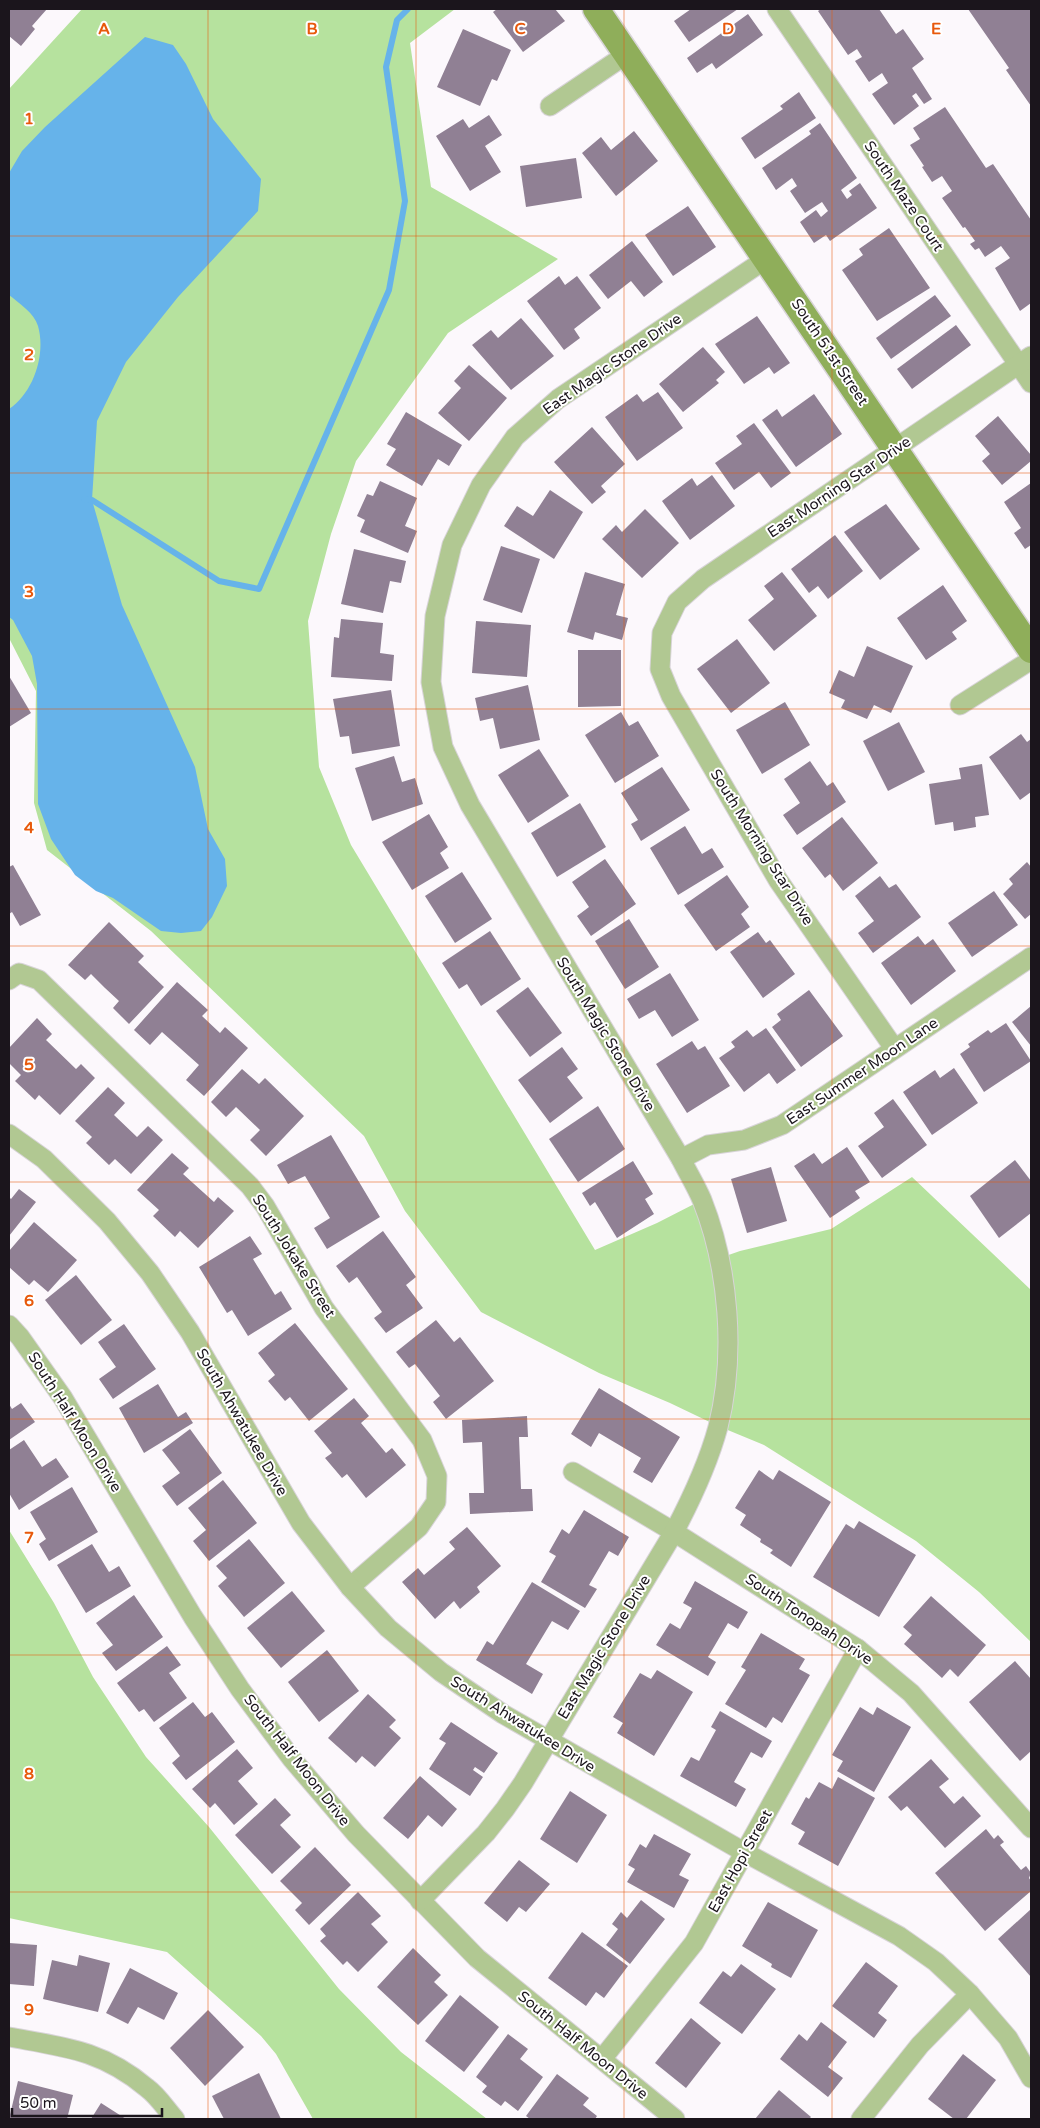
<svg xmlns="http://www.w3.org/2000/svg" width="1040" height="2128" font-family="'Varela Round',sans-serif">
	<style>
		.green { fill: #b6e29e }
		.water { fill: #66b3ea }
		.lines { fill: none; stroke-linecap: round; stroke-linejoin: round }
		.stream { stroke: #66b3ea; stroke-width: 6 }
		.building { fill: #908094 }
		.street-casing { stroke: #d8d4d8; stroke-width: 21 }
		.secondary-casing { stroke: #d8d4d8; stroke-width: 29 }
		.street { stroke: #b1c892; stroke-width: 19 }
		.secondary { stroke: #8fae5a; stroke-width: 26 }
		.grid { fill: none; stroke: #e8590c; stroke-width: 1; stroke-opacity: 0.55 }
		.labels { text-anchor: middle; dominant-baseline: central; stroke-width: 4; stroke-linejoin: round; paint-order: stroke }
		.street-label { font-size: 15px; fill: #1b151c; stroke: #fff }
		.grid-label { font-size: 16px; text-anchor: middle; font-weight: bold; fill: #e8590c; stroke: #fff; stroke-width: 4; stroke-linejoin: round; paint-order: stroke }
	</style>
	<rect width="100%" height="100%" fill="#fcf8fc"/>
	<g class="green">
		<path d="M82,9H455L410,43L431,187L558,259L448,333L356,461L331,534L308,621L319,767L351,845L595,1250L657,1223L702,1200L720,1258L740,1251L831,1229L912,1177L1031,1290V1642L979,1592L916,1541L764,1445L718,1426L670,1403L599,1373L481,1312L405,1211L364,1136L151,931L47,850L34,803L36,691L9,638V89Z"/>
		<path d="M9,1530L54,1603L93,1677L146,1757L209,1827L339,1989L401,2052L487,2119H313L276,2054L261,2036L167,1952L9,1918Z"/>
	</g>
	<path class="water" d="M145,37L173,45L186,64L213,119L261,179L258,211L178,297L126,362L97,421L92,500L122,605L195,767L208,829L225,859L227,886L212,917L201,931L181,933L161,931L113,898L96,891L75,875L51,839L38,804L37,684L32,656L13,620L9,617V409C34,392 46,354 38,326C34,313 19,303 9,295V173L22,151L45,127Z"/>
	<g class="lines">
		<path class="stream" d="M84,499L92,500L219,581L259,589L389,290L405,201L386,67L397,20L408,9"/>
	</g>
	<g class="building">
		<path d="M9,9H47L32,26L35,29L21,46L9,36Z"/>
		<path d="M497,9H555L565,21L523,52L493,12Z"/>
		<path d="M691,9H738L689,42L674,21Z"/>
		<path d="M821,9H879L896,34L903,29L924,59L912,68L932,99L924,104L916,93L912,96L919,106L894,125L872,94L888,83L882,73L869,82L855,61L862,57L857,49L848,55L818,11Z"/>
		<path d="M968,9H1031V106L1006,70L1009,68Z"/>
		<path d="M748,14L763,35L716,69L712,63L697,73L687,58Z"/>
		<path d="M463,29L511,50L497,81L492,79L480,106L437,87Z"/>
		<path d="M799,92L816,118L755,159L741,138L783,109L780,106Z"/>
		<path d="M945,107L986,168L993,164L1031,220V303L1020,311L995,268L1010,258L1001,246L985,257L979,248L975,250L970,244L975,241L965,227L963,228L942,198L952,191L942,176L932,182L922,167L924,166L910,145L920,139L913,128Z"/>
		<path d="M489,115L502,135L485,146L501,172L470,191L436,136L463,119L469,128Z"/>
		<path d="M820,123L857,178L841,190L847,199L852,195L849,191L860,183L877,208L830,241L826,235L814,243L800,222L816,210L821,217L828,211L822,202L805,213L790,191L797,186L792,178L776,190L762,168L811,134L809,131Z"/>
		<path d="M634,131L658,161L616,196L582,153L601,137L611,150Z"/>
		<path d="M576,158L582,198L526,207L520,166Z"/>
		<path d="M688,206L716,247L673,276L645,235Z"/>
		<path d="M889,228L930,288L877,321L842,270L863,255L859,249Z"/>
		<path d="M632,241L663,282L644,297L631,281L608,299L589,275Z"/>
		<path d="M559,276L565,285L577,276L601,308L574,329L580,338L564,350L527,301Z"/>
		<path d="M935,295L951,316L891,359L876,338Z"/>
		<path d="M757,316L790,363L774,374L769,367L744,384L715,344Z"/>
		<path d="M521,318L554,356L511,390L472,345L491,330L498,338Z"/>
		<path d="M956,325L971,345L912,389L897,369Z"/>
		<path d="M703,347L725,372L716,380L719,383L683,412L659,384Z"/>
		<path d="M469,365L507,398L469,441L438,413L461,388L454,381Z"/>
		<path d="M658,392L683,428L637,461L605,417L637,394L643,402Z"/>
		<path d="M814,394L842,434L796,467L762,420L777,409L782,417Z"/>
		<path d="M406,412L462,445L449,466L438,459L422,486L386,465L396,449L387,444Z"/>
		<path d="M998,416L1031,455V461L1002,485L982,461L990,454L975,436Z"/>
		<path d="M754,423L791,473L771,488L759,472L734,490L715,463L742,444L736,436Z"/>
		<path d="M592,427L625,464L601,486L606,492L592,504L554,462Z"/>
		<path d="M712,475L735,506L690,540L662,501L692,478L697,486Z"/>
		<path d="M380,481L417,498L405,526L417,531L408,553L360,532L365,520L357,516L367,494L373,496Z"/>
		<path d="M1031,483V545L1025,549L1014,533L1021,528L1004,502Z"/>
		<path d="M550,490L583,512L554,559L504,526L517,506L533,516Z"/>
		<path d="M886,504L920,549L880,580L844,532Z"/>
		<path d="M645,509L679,543L642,578L602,539L616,525L622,532Z"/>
		<path d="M835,535L863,571L828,599L818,586L809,593L791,569Z"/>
		<path d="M501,546L540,559L522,613L483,600Z"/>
		<path d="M354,549L406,561L401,583L390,581L383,613L341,604Z"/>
		<path d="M585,572L625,584L616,615L628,618L622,640L595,632L593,640L567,632Z"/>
		<path d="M782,572L817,616L774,651L748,620L774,599L764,586Z"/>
		<path d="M943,585L967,621L952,632L957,639L926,660L897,618Z"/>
		<path d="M341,619L383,623L380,653L394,655L392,681L331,677L334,637L339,638Z"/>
		<path d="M476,621L531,625L527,677L472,673Z"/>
		<path d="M737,639L770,683L731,713L697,669Z"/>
		<path d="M867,646L913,666L891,713L874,705L867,719L841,708L845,700L829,693L839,670L854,677Z"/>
		<path d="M578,650H621V706L578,707Z"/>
		<path d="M9,676L31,713L9,727Z"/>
		<path d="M528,685L540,740L500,749L493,718L480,721L475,698Z"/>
		<path d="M391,690L400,746L352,754L349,736L340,737L333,699Z"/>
		<path d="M785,702L810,745L762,774L736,730Z"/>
		<path d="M621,712L629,726L638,721L659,756L615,783L585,735Z"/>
		<path d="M899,722L925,772L888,791L863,741Z"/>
		<path d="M1021,734L1027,742L1031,739V792L1020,800L989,757Z"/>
		<path d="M539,749L569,796L528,823L498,775Z"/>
		<path d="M394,756L402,782L415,778L423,804L372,821L355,768Z"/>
		<path d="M810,761L827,786L833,782L846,802L797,835L783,815L800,803L784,779Z"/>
		<path d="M982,764L989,815L975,817L976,827L954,831L953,822L935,825L929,784L961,779L959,768Z"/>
		<path d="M662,767L690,810L641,841L631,824L638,820L621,793Z"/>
		<path d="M580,803L606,847L557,877L531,833Z"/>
		<path d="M429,814L448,847L440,853L449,868L412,890L382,842Z"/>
		<path d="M842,817L878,863L843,891L830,874L825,878L802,848Z"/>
		<path d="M685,826L702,854L712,848L724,867L678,895L650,848Z"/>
		<path d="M605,859L636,904L591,936L577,916L589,907L572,882Z"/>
		<path d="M1027,862L1031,867V914L1025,919L1003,894L1013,884L1009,879Z"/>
		<path d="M13,865L41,915L20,926L12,912L9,914V867Z"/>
		<path d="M462,872L492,919L455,943L425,896Z"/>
		<path d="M727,875L749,907L741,914L750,927L716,951L684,905Z"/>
		<path d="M880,876L889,888L896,884L921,917L873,953L858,933L874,921L855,896Z"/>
		<path d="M994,891L1018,925L972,957L948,923Z"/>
		<path d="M629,919L659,967L625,989L595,941Z"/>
		<path d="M109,922L144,956L138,962L164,987L129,1024L113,1008L119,1001L105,988L91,974L85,980L68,965Z"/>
		<path d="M490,931L521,979L481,1006L467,984L459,989L442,963Z"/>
		<path d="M758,932L766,943L770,940L795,974L763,998L730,952Z"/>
		<path d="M918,936L925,945L933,939L956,971L911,1005L881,963Z"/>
		<path d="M670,973L699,1020L672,1037L655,1010L639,1019L627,999Z"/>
		<path d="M177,982L208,1010L202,1016L220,1033L225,1027L248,1048L204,1096L186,1080L199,1065L162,1032L150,1045L134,1030Z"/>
		<path d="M528,987L562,1033L530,1057L496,1011Z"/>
		<path d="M809,990L843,1036L801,1067L772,1027L781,1020L777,1014Z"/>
		<path d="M1031,1006V1046L1012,1022Z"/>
		<path d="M37,1018L52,1034L46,1040L76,1069L81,1064L95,1078L60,1115L39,1095L35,1100L15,1081L21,1075L9,1063V1048Z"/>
		<path d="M1006,1023L1031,1061L984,1092L960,1054L970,1047L968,1044L988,1030L991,1033Z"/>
		<path d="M766,1028L796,1070L777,1084L769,1073L744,1092L719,1058L735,1047L731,1042L747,1030L753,1037Z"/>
		<path d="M692,1041L698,1050L705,1046L730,1086L687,1113L656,1064Z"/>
		<path d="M562,1047L578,1069L567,1077L583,1098L550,1123L518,1080Z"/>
		<path d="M954,1068L978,1103L932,1135L903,1092L935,1070L940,1078Z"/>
		<path d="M242,1069L259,1084L265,1078L304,1116L266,1156L250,1140L260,1130L236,1107L226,1117L211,1102Z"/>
		<path d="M108,1087L125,1103L114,1115L137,1137L148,1126L163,1140L131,1174L115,1159L109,1165L86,1143L92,1137L75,1121Z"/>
		<path d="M893,1099L927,1145L882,1178L858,1146L884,1127L874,1113Z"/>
		<path d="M598,1106L625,1149L578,1182L549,1139Z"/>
		<path d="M331,1135L380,1217L327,1249L314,1228L330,1218L305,1176L288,1184L277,1165Z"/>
		<path d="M847,1147L870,1182L855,1191L860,1198L830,1218L794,1166L814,1153L822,1164Z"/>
		<path d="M172,1153L189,1168L183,1174L214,1202L218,1197L234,1211L198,1248L180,1231L175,1237L153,1216L159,1210L137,1190Z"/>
		<path d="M1015,1160L1031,1181V1213L999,1238L970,1196Z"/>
		<path d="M633,1161L653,1194L645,1199L654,1214L617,1238L595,1202L590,1206L582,1193Z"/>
		<path d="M771,1167L787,1221L747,1233L731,1179Z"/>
		<path d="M19,1189L36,1202L9,1236V1197L11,1199Z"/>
		<path d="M34,1222L77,1260L48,1292L34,1280L29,1285L9,1267V1251Z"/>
		<path d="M383,1231L416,1277L406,1285L423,1308L386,1333L374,1318L382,1312L357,1277L349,1283L336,1266Z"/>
		<path d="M250,1236L262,1254L253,1259L275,1295L281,1291L292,1309L248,1336L232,1310L227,1313L199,1267Z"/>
		<path d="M76,1275L112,1320L81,1345L45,1300Z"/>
		<path d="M436,1320L454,1342L460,1337L494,1381L446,1419L433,1402L440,1396L415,1364L409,1368L396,1352Z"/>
		<path d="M295,1323L348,1389L309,1421L290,1397L285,1401L268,1381L275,1375L258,1353Z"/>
		<path d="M124,1324L156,1369L113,1399L99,1379L116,1367L98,1342Z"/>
		<path d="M158,1384L178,1417L186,1412L193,1423L144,1453L119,1408Z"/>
		<path d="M599,1388L680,1437L652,1483L633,1472L641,1458L599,1433L591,1447L571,1434Z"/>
		<path d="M354,1398L369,1416L361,1423L386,1453L392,1448L406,1465L366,1498L347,1474L342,1478L325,1458L332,1453L314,1431Z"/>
		<path d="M21,1403L35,1422L9,1440V1404L12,1409Z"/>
		<path d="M527,1416L528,1437H519L521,1489H532L533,1511L470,1514L469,1493H484L482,1442L463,1443L462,1420Z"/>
		<path d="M190,1429L222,1473L177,1506L162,1486L180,1473L162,1450Z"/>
		<path d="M24,1440L42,1467L56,1458L69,1477L19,1510L9,1493V1450Z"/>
		<path d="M759,1470L773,1480L779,1470L831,1502L791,1567L770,1553L773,1550L760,1542L761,1539L740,1525L746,1515L735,1508Z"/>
		<path d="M223,1480L257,1523L209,1561L193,1541L206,1530L188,1508Z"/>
		<path d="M72,1487L98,1532L49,1561L39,1544L46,1539L30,1512Z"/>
		<path d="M584,1510L629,1537L618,1556L609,1551L589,1585L597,1589L585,1608L541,1582L556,1556L549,1552L562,1529L569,1534Z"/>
		<path d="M859,1521L916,1555L879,1617L813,1577L846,1524L854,1529Z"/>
		<path d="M467,1527L501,1566L477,1587L480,1592L460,1609L454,1601L435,1619L402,1582L418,1568L424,1575L455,1549L449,1542Z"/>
		<path d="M249,1539L285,1583L244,1617L218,1586L227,1578L216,1566Z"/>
		<path d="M92,1544L109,1572L119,1566L131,1586L86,1613L57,1565Z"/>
		<path d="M695,1581L748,1612L738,1629L728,1623L708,1657L716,1662L708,1676L656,1645L670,1623L680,1629L692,1608L683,1603Z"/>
		<path d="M532,1582L580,1611L568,1630L552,1621L526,1664L543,1674L532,1694L476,1660L487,1641L493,1645Z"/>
		<path d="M292,1591L325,1631L281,1668L247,1628Z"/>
		<path d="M134,1595L163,1637L116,1671L102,1653L113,1645L96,1623Z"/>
		<path d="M931,1596L986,1645L958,1677L950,1669L942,1678L904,1644L912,1635L903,1627Z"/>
		<path d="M761,1633L805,1659L799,1669L810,1675L782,1723L773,1717L766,1728L725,1704L746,1670L741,1667Z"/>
		<path d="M167,1646L181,1665L169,1673L187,1698L154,1722L144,1709L139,1712L117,1683Z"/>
		<path d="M327,1650L359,1691L319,1722L288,1682Z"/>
		<path d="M1015,1661L1031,1679V1751L1020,1761L969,1702Z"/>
		<path d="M657,1670L693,1692L654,1756L617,1733L623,1723L613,1717L640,1673L651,1679Z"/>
		<path d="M368,1694L396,1720L389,1727L401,1738L375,1767L362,1756L356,1763L328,1738Z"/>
		<path d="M193,1702L205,1717L212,1712L235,1742L186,1780L172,1763L180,1756L159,1728Z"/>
		<path d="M860,1707L873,1715L877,1707L911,1727L874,1792L837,1771L843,1761L832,1755Z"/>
		<path d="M720,1711L772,1741L762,1758L751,1752L734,1782L746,1789L736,1807L680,1776L691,1757L699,1761L716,1730L711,1727Z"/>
		<path d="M451,1722L498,1753L484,1773L475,1767L473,1770L483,1777L470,1796L429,1769L446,1743L439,1739Z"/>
		<path d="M237,1749L253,1768L238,1781L258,1804L234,1825L215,1803L210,1808L192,1789Z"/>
		<path d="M931,1759L949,1779L939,1787L954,1804L963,1796L981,1816L945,1848L907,1806L901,1811L888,1797Z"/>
		<path d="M420,1776L457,1809L442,1827L428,1815L408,1839L383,1818Z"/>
		<path d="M838,1777L875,1798L838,1866L798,1844L805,1832L791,1824L806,1797L809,1799L819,1782L832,1789Z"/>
		<path d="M570,1791L607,1815L577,1863L540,1839Z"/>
		<path d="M275,1798L291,1815L280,1825L301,1847L272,1874L235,1835Z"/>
		<path d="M986,1829L994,1839L998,1835L1004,1842L1000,1845L1021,1870L1026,1866L1031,1873L1029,1878L1031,1881V1891L985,1931L935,1873Z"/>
		<path d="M654,1834L691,1854L679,1875L689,1880L674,1908L627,1882L635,1869L628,1865L640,1844L646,1848Z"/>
		<path d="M315,1847L351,1885L309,1925L295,1910L302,1903L280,1881Z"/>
		<path d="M519,1860L550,1884L526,1912L519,1907L507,1922L484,1903Z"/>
		<path d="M358,1892L381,1916L371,1924L388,1942L358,1972L347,1961L343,1965L320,1941L326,1936L320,1929Z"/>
		<path d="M641,1900L665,1919L630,1964L606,1945L618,1929L612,1924L621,1912L627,1918Z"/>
		<path d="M768,1902L818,1930L791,1978L771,1967L772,1964L742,1946Z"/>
		<path d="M1031,1909V1977L998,1939Z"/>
		<path d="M582,1932L628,1966L604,1998L596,1992L586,2006L548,1978Z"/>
		<path d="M9,1943L37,1945L34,1986L9,1984Z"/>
		<path d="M413,1948L441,1975L434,1982L448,1995L418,2025L377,1987Z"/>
		<path d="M79,1955L110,1963L98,2012L43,1999L52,1960L77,1966Z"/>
		<path d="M866,1962L898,1986L878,2013L887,2020L874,2038L832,2006Z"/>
		<path d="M741,1964L776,1989L742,2034L699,2003L723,1971L731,1977Z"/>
		<path d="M130,1968L178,1993L164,2020L138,2007L128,2024L106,2013Z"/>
		<path d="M460,1995L499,2027L464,2072L425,2041Z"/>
		<path d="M208,2010L244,2047L205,2086L170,2048Z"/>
		<path d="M691,2018L721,2043L686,2088L655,2063Z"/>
		<path d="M821,2022L847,2042L828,2067L843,2078L828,2097L780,2059L799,2034L807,2041Z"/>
		<path d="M508,2034L528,2049L520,2059L543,2077L518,2111L505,2101L501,2106L482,2092L487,2086L476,2077Z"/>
		<path d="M963,2054L996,2080L966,2119H954L928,2099Z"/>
		<path d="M259,2073L281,2119H224L212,2096Z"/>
		<path d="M557,2074L589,2098L583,2105L597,2116L595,2119H530L526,2116Z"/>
		<path d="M18,2081L73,2095L67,2119H9Z"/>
		<path d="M779,2090L811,2117L809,2119H755Z"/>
		<path d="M101,2103L126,2119H91Z"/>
	</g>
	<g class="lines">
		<defs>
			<g id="street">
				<path d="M777,9L1031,383"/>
				<path d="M550,106L627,54"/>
				<path d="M960,705L1031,660"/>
				<path d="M9,980L19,973L39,980L250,1186L265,1206L324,1308L422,1440L437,1476L436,1502L419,1527L350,1587"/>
				<path d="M894,1048L778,880L671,696L660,669L662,633L677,602L703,579L1031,356"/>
				<path d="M9,1134L44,1159L107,1221L150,1273L190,1332L301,1523L350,1587L388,1628L441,1672L503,1714L744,1852L899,1936L936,1962L970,1994L1008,2038L1031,2078"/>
				<path d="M681,1159L708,1145L744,1140L782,1125L1031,957"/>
				<path d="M9,1325L20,1337L63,1398L193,1617L240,1689L292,1759L356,1834L477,1958L675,2119"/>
				<path d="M573,1472L674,1532L858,1649L911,1693L1031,1828"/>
				<path d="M420,1901L486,1833L505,1809L523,1783L674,1532C692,1498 708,1464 718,1427C736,1355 729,1268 702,1200C696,1186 688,1173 681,1159L470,805L443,747L431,682L435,616L452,545L481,485L515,437L558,399L766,259"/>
				<path d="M9,2037C64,2047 102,2050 147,2088C158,2096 166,2109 175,2119"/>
				<path d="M602,2059L694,1943L858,1649"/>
				<path d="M861,2119L920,2045L970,1994"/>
			</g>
			<path id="secondary" d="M596,9L1031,650"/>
		</defs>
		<use href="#street" class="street-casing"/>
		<use href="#secondary" class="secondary-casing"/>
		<use href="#street" class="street"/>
		<use href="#secondary" class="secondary"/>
	</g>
	<path class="grid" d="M208,9V2119M416,9V2119M624,9V2119M832,9V2119M9,236H1031M9,473H1031M9,709H1031M9,946H1031M9,1182H1031M9,1419H1031M9,1655H1031M9,1892H1031"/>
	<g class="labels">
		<g class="street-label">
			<text transform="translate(904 196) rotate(56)">South Maze Court</text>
			<text transform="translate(830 352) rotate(56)">South 51st Street</text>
			<text transform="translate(612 364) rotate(-35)">East Magic Stone Drive</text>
			<text transform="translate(839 487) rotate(-34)">East Morning Star Drive</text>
			<text transform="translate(762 847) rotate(58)">South Morning Star Drive</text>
			<text transform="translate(606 1034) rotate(59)">South Magic Stone Drive</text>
			<text transform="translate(862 1071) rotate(-34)">East Summer Moon Lane</text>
			<text transform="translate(294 1256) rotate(58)">South Jokake Street</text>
			<text transform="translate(75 1422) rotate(58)">South Half Moon Drive</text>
			<text transform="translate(242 1422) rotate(60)">South Ahwatukee Drive</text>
			<text transform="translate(809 1619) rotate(34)">South Tonopah Drive</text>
			<text transform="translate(604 1647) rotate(-59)">East Magic Stone Drive</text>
			<text transform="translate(523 1724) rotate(32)">South Ahwatukee Drive</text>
			<text transform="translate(297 1760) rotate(52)">South Half Moon Drive</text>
			<text transform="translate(740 1861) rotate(-61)">East Hopi Street</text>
			<text transform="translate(583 2045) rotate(39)">South Half Moon Drive</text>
		</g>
	</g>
	<g class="grid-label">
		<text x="104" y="34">A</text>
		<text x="312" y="34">B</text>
		<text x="520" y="34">C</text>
		<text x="728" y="34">D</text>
		<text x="936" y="34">E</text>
		<text x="29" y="124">1</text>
		<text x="29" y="360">2</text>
		<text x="29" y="597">3</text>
		<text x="29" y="833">4</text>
		<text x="29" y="1070">5</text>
		<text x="29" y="1306">6</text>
		<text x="29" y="1543">7</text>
		<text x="29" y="1779">8</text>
		<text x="29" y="2015">9</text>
	</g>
	<rect width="1040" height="2128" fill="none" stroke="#1b151c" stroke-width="20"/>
	<path d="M12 2108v8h150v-8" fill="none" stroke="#1b151c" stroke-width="2.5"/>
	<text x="20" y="2108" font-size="15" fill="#1b151c" stroke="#ffffff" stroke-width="4" paint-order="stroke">50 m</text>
</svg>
